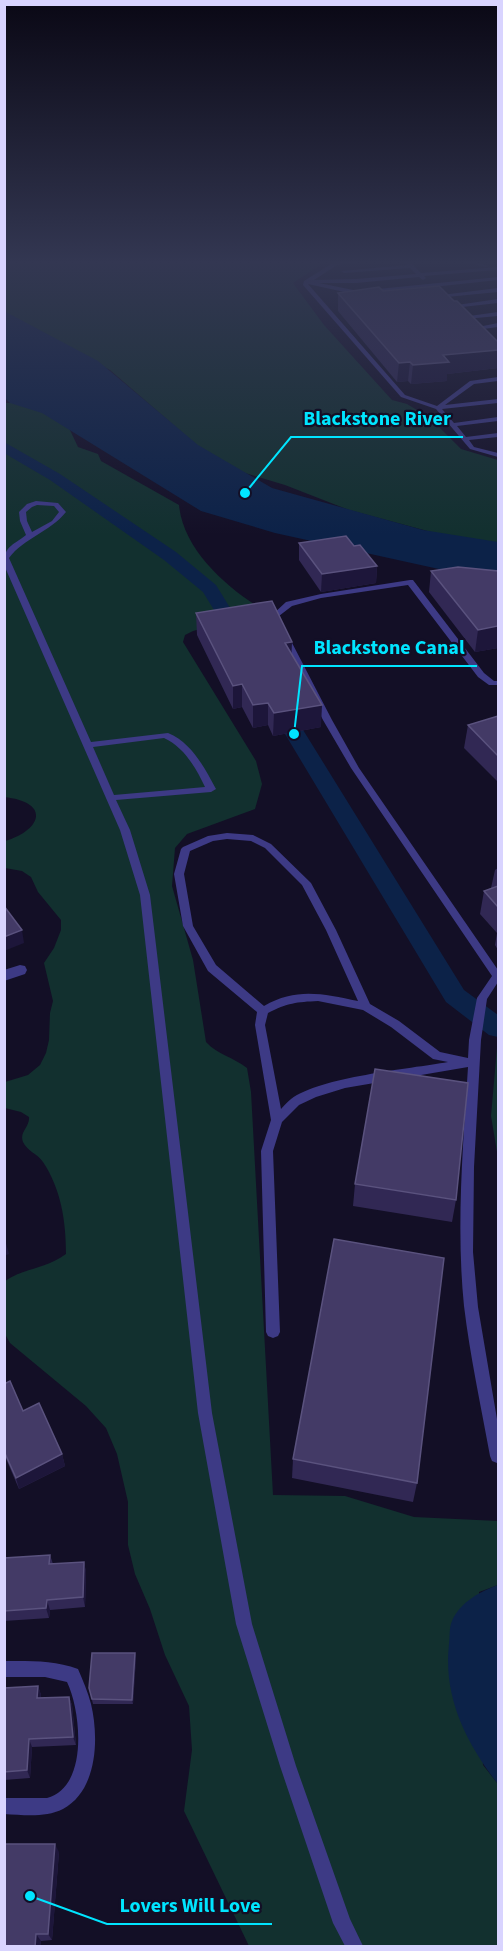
<svg xmlns="http://www.w3.org/2000/svg" width="503" height="1951" font-family="'Source Sans 3',sans-serif">
	<style>
		.green { fill: #12302f }
		.water { fill: #0c2248 }
		.lines { fill: none; stroke-linecap: round; stroke-linejoin: round }
		.canal { fill: #0c2248; fill-rule: evenodd }
		.lane { fill: #3d3a85; fill-rule: evenodd }
		.street { fill: #3d3a85; fill-rule: evenodd }
		.wall { fill: #312854 }
		.shaded-wall { fill: #1d163a }
		.building { fill: #433a66; stroke: #5a527e; stroke-width: 1.5 }
		.leader { fill: none; stroke: #00e5ff; stroke-width: 2 }
		.callout-dot { fill: #00e5ff; stroke: #130f26; stroke-width: 2 }
		.callout-label { font-size: 20px; text-anchor: middle; font-weight: bold; fill: #00e5ff; stroke: #130f26; stroke-width: 4.5; stroke-linejoin: round; paint-order: stroke }
	</style>
	<rect width="100%" height="100%" fill="#130f26"/>
	<g class="green">
		<path d="M4,261H326L293,283L324,325L392,400L407,404L430,418L461,449L498,460V545L446,536L349,510L285,485L245,473L214,460L110,370L5,316Z"/>
		<path d="M4,403H33L69,428L78,447L98,454L101,461L179,505C183,550 228,589 265,611L193,631L185,635L183,642L256,761L262,784L255,809L187,834L175,848L172,886L193,960L206,1042C218,1055 233,1057 247,1068L251,1092L273,1495L345,1496L414,1517L498,1521V1585L479,1592L483,1765L498,1784V1946H249L184,1811L192,1750L189,1706L165,1655L150,1609L135,1574L128,1545V1502L117,1454L106,1428L86,1406L10,1343L5,1334V1281C26,1267 44,1270 66,1254C66,1221 61,1189 43,1162C38,1154 27,1151 23,1142C19,1132 30,1127 29,1117L21,1112L5,1108V1082L28,1075L40,1065L46,1053L49,1040L50,1013L53,1001L44,963L54,948L61,930V920L38,892L31,877L22,871L5,868V841C42,830 51,802 4,797Z"/>
		<path d="M498,1036V1158L491,1116Z"/>
	</g>
	<g class="water">
		<path d="M4,311L98,361L198,445L272,488L423,530L498,542V582L275,533L201,511L42,413L10,403L5,398Z"/>
		<path d="M498,1585V1784C466,1743 443,1697 449,1644C450,1637 449,1627 452,1621C460,1602 481,1591 498,1585Z"/>
	</g>
	<g class="lines">
		<g class="canal">
			<path d="M4,442L60,474L176,552L216,585L248,637L245,641H233L203,592L164,560L50,480L4,453Z"/>
			<path d="M277,698L284,700L287,704L464,990L498,1015V1037L489,1035L446,1002L267,704L270,700Z"/>
		</g>
		<g class="lane">
			<path d="M336,261H370L337,265L314,280L356,279L416,274L410,268L344,273L341,271L407,265L404,261H409L421,273L498,267L497,270L424,276L426,278L423,280L419,277L356,283H319L358,291L498,277V280L358,295L308,284L405,395L437,406L470,381L498,377V381L474,384L445,405L498,399V403L442,409L454,423L498,417V421L457,426L466,437L498,433V437L469,440L474,447L498,453V457L470,449L436,409L401,397L303,285L304,281Z"/>
			<path d="M462,261H472L488,266L486,267Z"/>
			<path d="M498,288V292L436,298L433,296Z"/>
			<path d="M498,299V303L453,308L450,306Z"/>
			<path d="M498,312V316L465,319L462,317Z"/>
			<path d="M498,323V327L476,330L473,328Z"/>
			<path d="M36,501L58,503L66,512C50,532 24,538 9,558L91,742L168,733C192,743 204,767 216,789L211,792L116,800L130,830L150,895L212,1413L252,1624L296,1766L350,1919L363,1946H345L333,1923L280,1766L236,1624L198,1413L140,895L120,830L4,565C4,546 12,546 26,535L20,521L19,512L27,504ZM37,505L54,506L59,512L52,521L32,532L27,521L26,512L32,507ZM164,738C184,747 196,768 205,787L114,795L93,747Z"/>
			<path d="M410,580H413L484,673L494,681H498V685H489L478,677L408,585L321,598L292,606L279,616L283,625L279,627H276L271,616L286,602L321,594Z"/>
			<path d="M283,637H289L290,639L332,720L359,768L498,970V982L487,999L481,1040L474,1167L473,1252L478,1307L498,1425V1462L497,1463L492,1461L490,1456C481,1406 470,1356 464,1306C456,1227 463,1146 468,1067L345,1088L316,1097L299,1105L282,1122L273,1151L280,1332L278,1336L273,1338L268,1336L266,1332L261,1151L271,1120L255,1025L257,1012L208,971L183,926L174,874L181,849L183,847L208,836L227,833L253,835L271,844L311,883L336,930L370,1004L399,1021L440,1052L468,1058L469,1040L477,998L492,976L351,768L323,720L282,639ZM227,839L251,841L265,848L302,885L326,930L358,1001C323,994 297,987 264,1006L216,965L193,926L184,874L190,851L213,841ZM318,1001L363,1010L391,1027L433,1059L448,1062C409,1069 320,1077 291,1099C287,1102 284,1106 281,1109L265,1025L268,1013C287,1003 297,1002 318,1001Z"/>
			<path d="M4,1661C29,1661 54,1660 78,1669C83,1681 88,1692 91,1704C99,1737 98,1790 63,1809C45,1818 24,1815 4,1814V1798H47C89,1787 81,1711 67,1682L45,1677H4Z"/>
		</g>
		<path class="street" d="M20,965L25,966L27,970L25,974L4,981V970Z"/>
	</g>
	<g class="wall">
		<path d="M383,291L498,342V368L447,374V381L411,384L408,381L397,382L338,311V293Z"/>
		<path d="M299,543L354,546L377,566L376,583L321,592L299,560Z"/>
		<path d="M431,571H498V648L475,652L429,592Z"/>
		<path d="M196,613L291,654L321,727L273,736L268,725L253,728L242,707L233,709L197,635Z"/>
		<path d="M498,716V782L464,748L468,725Z"/>
		<path d="M498,868V950L495,945L497,933L480,914L484,891L491,888L495,870Z"/>
		<path d="M355,1184L456,1200L452,1222L353,1206Z"/>
		<path d="M4,1384L23,1411L62,1454L65,1466L19,1489L4,1454Z"/>
		<path d="M293,1459L417,1483L413,1502L292,1478Z"/>
		<path d="M50,1555L53,1564L84,1562L86,1572L85,1607L50,1610L49,1618L4,1621V1558Z"/>
		<path d="M135,1653L136,1658L133,1704H93L89,1688Z"/>
		<path d="M38,1686L41,1695V1698L69,1697L72,1705L76,1745L32,1747L30,1778L4,1780V1688Z"/>
		<path d="M59,1852L52,1940L41,1941L40,1947H4Z"/>
	</g>
	<g class="shaded-wall">
		<path d="M498,350V368L447,374V381L411,384L413,365L443,355Z"/>
		<path d="M410,362L408,381L397,382L399,363Z"/>
		<path d="M377,566L376,583L321,592L322,574Z"/>
		<path d="M498,626V648L475,652L478,630Z"/>
		<path d="M292,642L291,664L285,643Z"/>
		<path d="M242,684V707L233,709V686Z"/>
		<path d="M268,703V725L253,728V705Z"/>
		<path d="M322,705L321,727L273,736L274,713Z"/>
		<path d="M22,930L24,943L4,951V937Z"/>
		<path d="M6,1243L9,1254L4,1256V1244Z"/>
		<path d="M62,1454L65,1466L19,1489L16,1478Z"/>
		<path d="M84,1562L86,1572L85,1607L83,1597Z"/>
		<path d="M47,1600L50,1610L49,1618L46,1608Z"/>
		<path d="M135,1653L136,1658L133,1704L132,1700Z"/>
		<path d="M38,1686L41,1695L40,1707L37,1698Z"/>
		<path d="M69,1697L72,1705L76,1745L73,1737Z"/>
		<path d="M29,1739L32,1747L30,1778L27,1770Z"/>
		<path d="M55,1844L59,1852L52,1940L48,1934Z"/>
		<path d="M36,1934L41,1941L40,1947H35Z"/>
	</g>
	<g class="building">
		<path d="M439,286L454,301H457L498,342V350L443,355L449,362L413,365L410,362L399,363L338,293L379,287L383,291Z"/>
		<path d="M346,536L354,546L360,545L377,566L322,574L299,543Z"/>
		<path d="M458,567L498,571V626L478,630L431,571Z"/>
		<path d="M272,601L292,642L285,643L322,705L274,713L268,703L253,705L242,684L233,686L196,613Z"/>
		<path d="M498,716V756L468,725Z"/>
		<path d="M498,886V907L484,891Z"/>
		<path d="M4,906L22,930L4,937Z"/>
		<path d="M375,1069L468,1083L456,1200L355,1184Z"/>
		<path d="M334,1239L444,1258L417,1483L293,1459Z"/>
		<path d="M10,1381L23,1411L39,1403L62,1454L16,1478L4,1451V1384Z"/>
		<path d="M50,1555L49,1564L84,1562L83,1597L47,1600L46,1608L4,1611V1558Z"/>
		<path d="M92,1653H135L132,1700L92,1699L89,1688Z"/>
		<path d="M38,1686L37,1698L69,1697L73,1737L29,1739L27,1770L4,1772V1688Z"/>
		<path d="M4,1844H55L48,1934H36L35,1947H4Z"/>
	</g>
	<linearGradient id="sky" x2="0" y2="1"><stop stop-color="#0a0815"/><stop offset="0.49" stop-color="#333752"/><stop offset="1" stop-color="#333752" stop-opacity="0"/></linearGradient>
	<rect width="503" height="535" fill="url(#sky)"/>
	<path class="leader" d="M245 493L291 437H463M294 734L302 666H477M30 1896L107 1924H272"/>
	<g class="callout-dot">
		<circle cx="245" cy="493" r="6"/>
		<circle cx="294" cy="734" r="6"/>
		<circle cx="30" cy="1896" r="6"/>
	</g>
	<g class="callout-label">
		<text x="377" y="425">Blackstone River</text>
		<text x="389" y="654">Blackstone Canal</text>
		<text x="190" y="1912">Lovers Will Love</text>
	</g>
	<rect width="503" height="1951" fill="none" stroke="#d9d4ff" stroke-width="12"/>
</svg>
